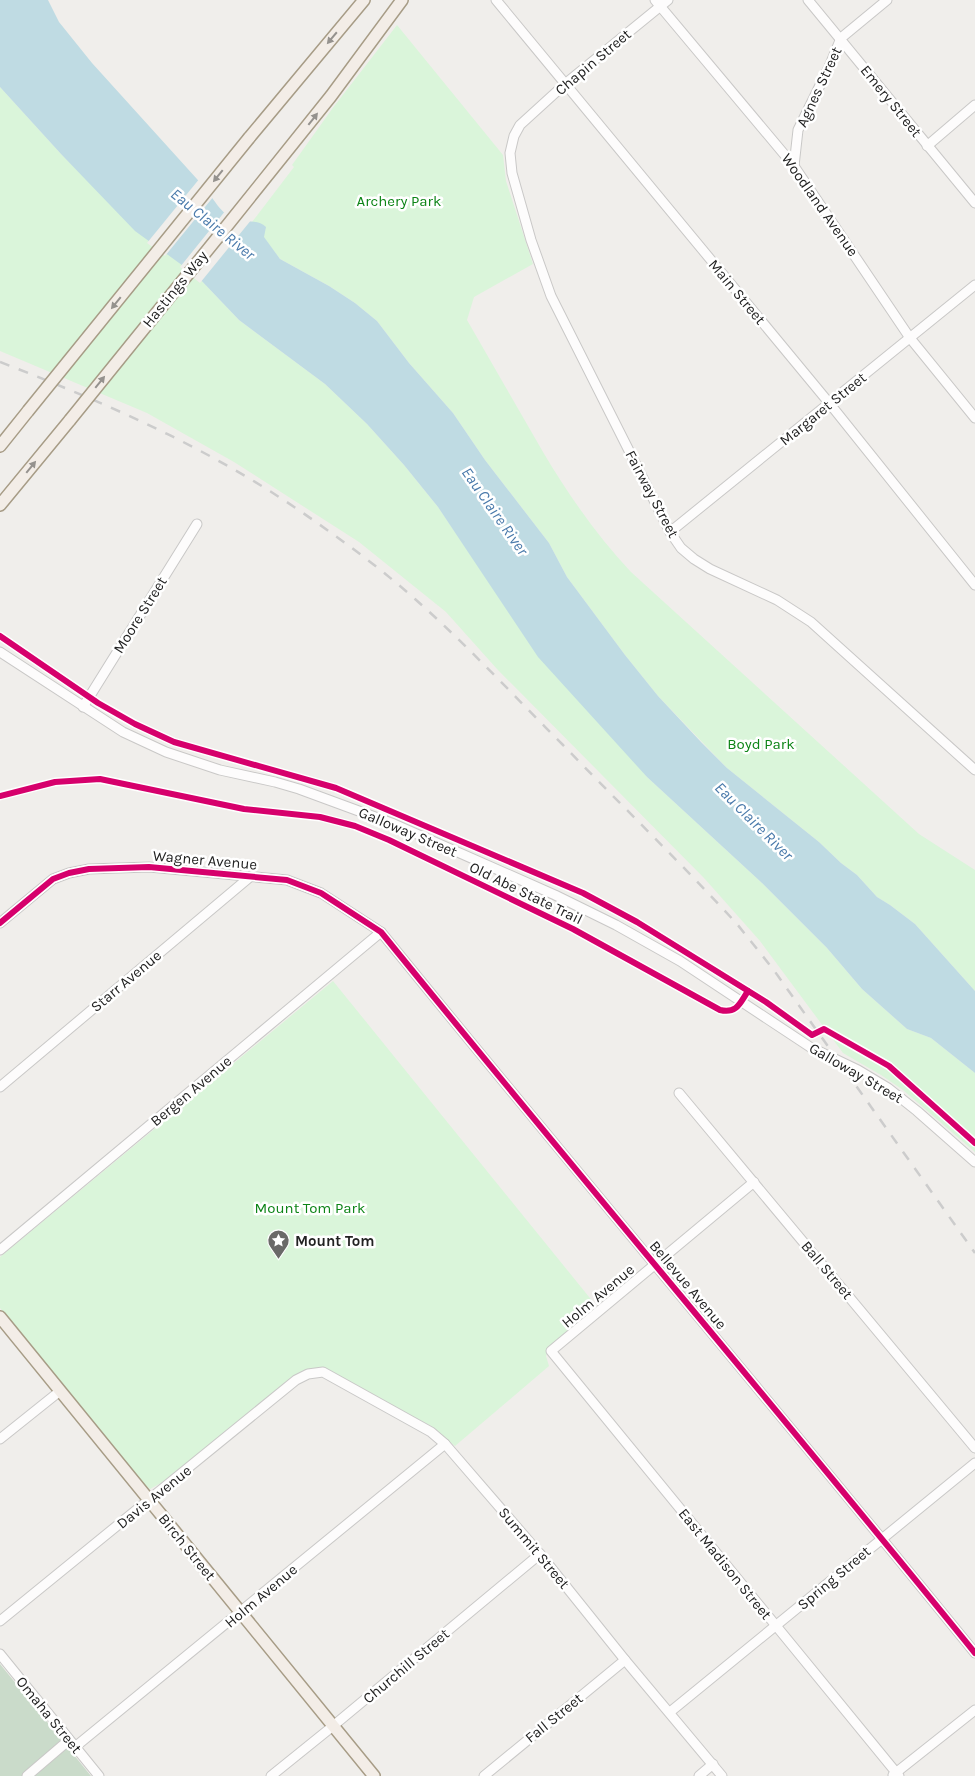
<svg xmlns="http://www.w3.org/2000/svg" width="975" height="1776" font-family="Karla,sans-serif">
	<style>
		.cemetery { fill: #cadbca }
		.park { fill: #daf5da }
		.water { fill: #bfdbe3 }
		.pier { fill: #f0eeeb }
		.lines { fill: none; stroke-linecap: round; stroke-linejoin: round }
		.minor-casing { stroke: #c9c8c7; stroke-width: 11 }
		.major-casing { stroke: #a79c86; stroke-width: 14 }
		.minor { stroke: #fdfcfc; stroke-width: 9 }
		.major { stroke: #f3ede7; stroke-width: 11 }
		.rail { stroke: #ccc; stroke-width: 2.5; stroke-dasharray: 10 10; stroke-linecap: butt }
		.major-bridge-casing { stroke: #a79c86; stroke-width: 14; stroke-linecap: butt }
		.major-bridge { stroke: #f3ede7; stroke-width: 11 }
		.cycleway-casing { stroke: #fff; stroke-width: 9 }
		.cycleway { stroke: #d6006c; stroke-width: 6 }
		.oneway { fill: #95928e }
		.labels { text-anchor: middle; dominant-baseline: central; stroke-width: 5; stroke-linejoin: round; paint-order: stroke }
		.street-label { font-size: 15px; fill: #222; stroke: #fff }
		.park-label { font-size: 15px; fill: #0c8416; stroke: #fff }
		.poi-label { font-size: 15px; font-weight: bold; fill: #222; stroke: #fff; text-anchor: start }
		.water-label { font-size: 16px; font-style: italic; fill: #4a7aab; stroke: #fff }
	</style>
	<rect width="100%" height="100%" fill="#f0eeeb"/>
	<path class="cemetery" d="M0,1664L91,1776H0Z"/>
	<g class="park">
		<path d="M397,25L503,155L506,181L533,264L474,297L467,320L543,452C568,494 597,536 631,572L919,834L975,870V991L915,924L890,905L877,897L857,875L841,863L819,842L727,768L658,696L625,655L567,577L549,543L485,460L453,413L409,363L377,321L355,303L329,286L280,259L252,222L294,167L292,165L332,109Z"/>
		<path d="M0,87L61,154L91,184L197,276L239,320L325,384L367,424L404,465L438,507L472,557L647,777L762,883L827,948L862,989L907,1029L931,1038L975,1073V1152L903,1090L881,1075L843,1053L760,941L704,878L497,669L446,612L359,542L234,462L147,413L0,351Z"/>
		<path d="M333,981L598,1308L548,1351L546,1356L549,1366L455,1446L431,1426L323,1368H313L297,1374L200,1453L161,1483L150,1489L143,1483L0,1308V1257Z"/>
	</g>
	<path class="water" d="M0,0H48L59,22L92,63L206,189C214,200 223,216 236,220C247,223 258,219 266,227L264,237L280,259L329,286L355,303L377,321L409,363L453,413L485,460L549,543L567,577L625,655L658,696L701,742L727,768L819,842L841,863L857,875L877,897L890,905L915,924L975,991V1073L931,1038L907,1029L862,989L827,948L762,883L647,777L538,657L438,507L404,465L367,424L325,384L239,320L197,276L135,231L61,154L0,87Z"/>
	<g class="pier">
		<path d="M200,178L214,196L165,256L147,243Z"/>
		<path d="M226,210L236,217L252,219L200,283L180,267Z"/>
	</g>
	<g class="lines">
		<defs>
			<g id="minor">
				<path d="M496,0L830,404L975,585"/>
				<path d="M655,0L794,166L910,338L975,418"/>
				<path d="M668,0L565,84L520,125L514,136L510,153L512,173L531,240L551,296L670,532L681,548L694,559L710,569L777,600L811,622L975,770"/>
				<path d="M808,0L975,203"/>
				<path d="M927,146L975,105"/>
				<path d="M794,166L798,130L829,67L841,38L887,0"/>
				<path d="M670,532L975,285"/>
				<path d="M0,652L123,732L166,752L220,770L275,782L299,789L394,824L555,895L616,925L680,961L810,1047L858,1070L888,1088L917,1111L975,1162"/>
				<path d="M83,707L197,524"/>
				<path d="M0,923L53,879L69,873L89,869L149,867L287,880L321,893L381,932C577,1174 779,1411 975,1653"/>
				<path d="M0,1087L251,876"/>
				<path d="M679,1093L975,1448"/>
				<path d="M754,1182L551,1351L899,1776"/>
				<path d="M0,1250L381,932"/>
				<path d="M0,1439L60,1391"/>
				<path d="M0,1621L296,1380L308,1374L323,1372L431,1432L445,1444L540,1554L625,1660L722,1776"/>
				<path d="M0,1654L99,1776"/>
				<path d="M670,1712L975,1463"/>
				<path d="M75,1747L445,1444"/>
				<path d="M893,1775L975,1710"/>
				<path d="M27,1776L69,1740"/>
				<path d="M271,1776L333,1726L540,1554"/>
				<path d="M484,1776L625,1660"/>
				<path d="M699,1776L713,1764"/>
			</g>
			<g id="major">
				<path d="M249,138L364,0"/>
				<path d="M218,237L331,96L402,0"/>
				<path d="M0,446L28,411"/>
				<path d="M0,505L70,420"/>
				<path d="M0,1317L374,1776"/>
			</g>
		</defs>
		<use href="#minor" class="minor-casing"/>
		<use href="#major" class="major-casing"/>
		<use href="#minor" class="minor"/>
		<use href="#major" class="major"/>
		<path class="rail" d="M0,362C106,403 209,448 303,513C342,540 380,568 415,599C467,645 514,696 563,745C621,805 681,863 737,924L773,969L975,1253"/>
		<defs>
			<g id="major-bridge">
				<path d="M28,411L249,138"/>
				<path d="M70,420L218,237"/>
			</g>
		</defs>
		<use href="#major-bridge" class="major-bridge-casing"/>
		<use href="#major-bridge" class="major-bridge"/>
		<defs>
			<g id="cycleway">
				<path d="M0,636L98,703L135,724L174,742L336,788L583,893L637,922L766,1002L812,1035L824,1029L889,1066L975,1143"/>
				<path d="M0,796L55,782L100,779L244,809L320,817L355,826L389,840L573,929L720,1010C737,1014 740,1003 748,991"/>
				<path d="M0,923L53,879L69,873L89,869L149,867L287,880L321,893L381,932C577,1174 779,1411 975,1653"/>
			</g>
		</defs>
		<use href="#cycleway" class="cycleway-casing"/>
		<use href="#cycleway" class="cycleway"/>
	</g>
	<defs><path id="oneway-solid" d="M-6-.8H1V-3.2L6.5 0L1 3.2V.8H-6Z" transform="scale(1.25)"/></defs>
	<g class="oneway">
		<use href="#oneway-solid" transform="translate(332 38) rotate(130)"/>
		<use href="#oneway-solid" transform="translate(313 119) rotate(-52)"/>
		<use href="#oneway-solid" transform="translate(218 176) rotate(129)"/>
		<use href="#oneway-solid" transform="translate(116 303) rotate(129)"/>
		<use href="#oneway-solid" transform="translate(100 382) rotate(-51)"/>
		<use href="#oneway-solid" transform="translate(31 467) rotate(-51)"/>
	</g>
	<defs>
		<symbol id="sight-pin" viewBox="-11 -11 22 30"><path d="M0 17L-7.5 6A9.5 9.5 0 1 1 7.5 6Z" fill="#6a6968" stroke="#fff"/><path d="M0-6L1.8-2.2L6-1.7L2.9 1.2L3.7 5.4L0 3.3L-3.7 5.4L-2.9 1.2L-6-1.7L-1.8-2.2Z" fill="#fff"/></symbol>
	</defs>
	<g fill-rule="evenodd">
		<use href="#sight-pin" x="266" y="1228" width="25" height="34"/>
	</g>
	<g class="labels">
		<g class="street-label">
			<text transform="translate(593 62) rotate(-40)">Chapin Street</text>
			<text transform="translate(819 87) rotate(-65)">Agnes Street</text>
			<text transform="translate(891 101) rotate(51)">Emery Street</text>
			<text transform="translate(820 205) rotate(55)">Woodland Avenue</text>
			<text transform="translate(175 289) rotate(-51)">Hastings Way</text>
			<text transform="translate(737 292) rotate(50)">Main Street</text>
			<text transform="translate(823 409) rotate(-39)">Margaret Street</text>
			<text transform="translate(652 494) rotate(62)">Fairway Street</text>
			<text transform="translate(140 615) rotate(-58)">Moore Street</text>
			<text transform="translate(408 832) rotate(23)">Galloway Street</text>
			<text transform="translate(205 860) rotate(5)">Wagner Avenue</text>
			<text transform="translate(526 893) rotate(26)">Old Abe State Trail</text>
			<text transform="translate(126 981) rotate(-40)">Starr Avenue</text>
			<text transform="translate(856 1073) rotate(30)">Galloway Street</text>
			<text transform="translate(191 1091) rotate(-40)">Bergen Avenue</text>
			<text transform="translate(827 1270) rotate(50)">Ball Street</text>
			<text transform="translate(688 1285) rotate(50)">Bellevue Avenue</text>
			<text transform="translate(598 1296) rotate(-40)">Holm Avenue</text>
			<text transform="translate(154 1497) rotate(-39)">Davis Avenue</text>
			<text transform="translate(187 1547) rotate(51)">Birch Street</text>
			<text transform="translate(534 1548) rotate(50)">Summit Street</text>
			<text transform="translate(725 1564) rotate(51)">East Madison Street</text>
			<text transform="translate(834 1578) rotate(-40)">Spring Street</text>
			<text transform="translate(261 1596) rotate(-40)">Holm Avenue</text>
			<text transform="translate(406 1666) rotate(-40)">Churchill Street</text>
			<text transform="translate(49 1715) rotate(51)">Omaha Street</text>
			<text transform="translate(554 1718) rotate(-39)">Fall Street</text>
		</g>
		<g class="park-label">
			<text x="399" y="201">Archery Park</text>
			<text x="761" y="744">Boyd Park</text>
			<text x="310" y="1208">Mount Tom Park</text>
		</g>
		<g class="poi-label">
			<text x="295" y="1241">Mount Tom</text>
		</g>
		<g class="water-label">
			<text transform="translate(213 224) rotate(39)">Eau Claire River</text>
			<text transform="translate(495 511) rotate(55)">Eau Claire River</text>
			<text transform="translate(754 821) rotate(45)">Eau Claire River</text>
		</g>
	</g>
</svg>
